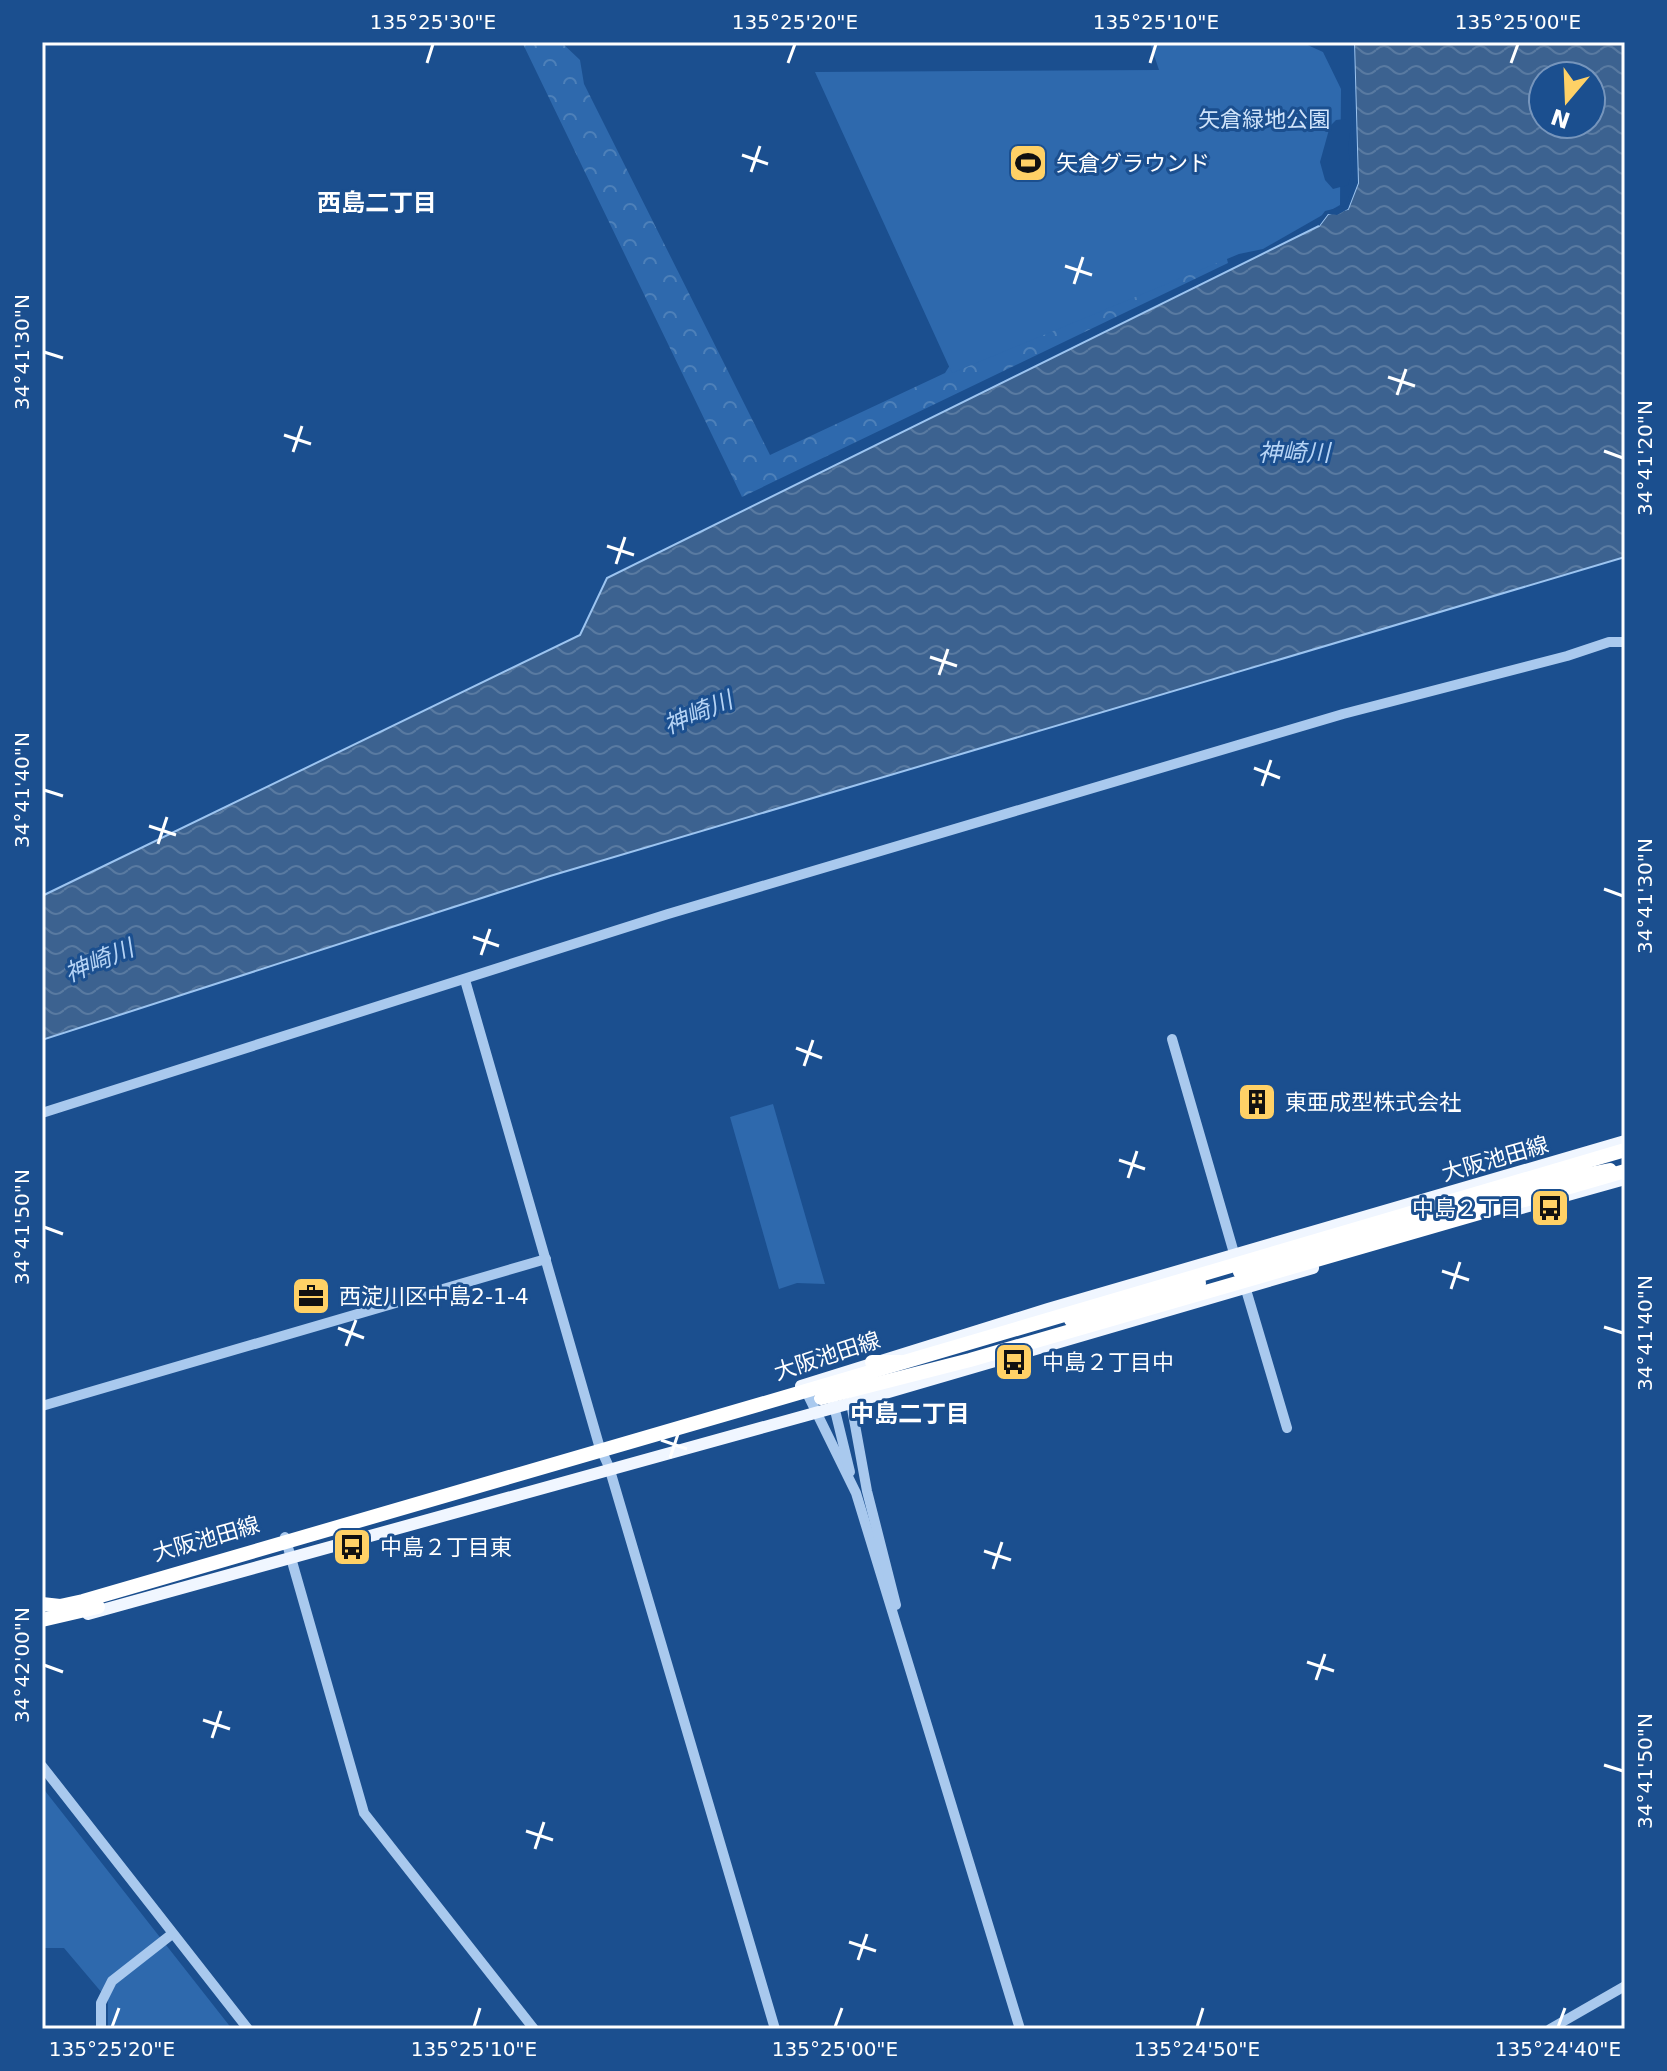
<svg xmlns="http://www.w3.org/2000/svg" width="1667" height="2071" font-family="'DejaVu Sans','Noto Sans JP',sans-serif">
	<style>
		.forest { fill: url(#forest-crowns) }
		.green { fill: #2e69ad }
		.water { fill: url(#water-waves); stroke: #9cc4f0; stroke-width: 2; fill-rule: evenodd }
		.pier { fill: #1b4f8f }
		.lines { fill: none; stroke-linecap: round; stroke-linejoin: round }
		.tertiary { stroke: #a9c9ee; stroke-width: 10 }
		.primary { stroke: #f0f6ff; stroke-width: 12 }
		.motorway { stroke: #fff; stroke-width: 14 }
		.motorway-bridge { stroke: #fff; stroke-width: 14 }
		.ticks { fill: none; stroke: #fff; stroke-width: 3 }
		.labels { text-anchor: middle; dominant-baseline: central; stroke-width: 6; stroke-linejoin: round; paint-order: stroke }
		.park-label { font-size: 22px; fill: #cfe3fa; stroke: #1b4f8f }
		.poi-label { font-size: 22px; fill: #fff; stroke: #1b4f8f; text-anchor: start }
		.street-label { font-size: 22px; fill: #fff; stroke: #1b4f8f }
		.neighbourhood-label { font-size: 24px; font-weight: bold; fill: #fff; stroke: #1b4f8f }
		.water-label { font-size: 24px; font-style: italic; fill: #b5d3f5; stroke: #1b4f8f }
		.neatline { fill: none; stroke: #fff; stroke-width: 3 }
		.ticks-label { font-size: 20px; text-anchor: middle; fill: #fff }
	</style>
	<defs>
		<pattern id="forest-crowns" width="20" height="18" patternUnits="userSpaceOnUse" patternTransform="scale(2)"><rect width="20" height="18" fill="#2e69ad"/><path d="M2 6a3 3 0 1 1 6 0M12 15a3 3 0 1 1 6 0" fill="none" stroke="#4d80b9"/></pattern>
		<pattern id="water-waves" width="16" height="10" patternUnits="userSpaceOnUse" patternTransform="scale(2)"><rect width="16" height="10" fill="#3c6290"/><path d="M0 5q4-4 8 0t8 0" fill="none" stroke="#597aa1"/></pattern>
	</defs>
	<rect width="100%" height="100%" fill="#1b4f8f"/>
	<path class="forest" d="M522,42H561L580,60L584,84L770,455L945,373L959,351L1223,244L1228,263L742,497Z"/>
	<g class="green">
		<path d="M1301,42L1323,52L1341,89L1340,205L1263,249L1239,254L952,373L815,72L1159,70L1150,43Z"/>
		<path d="M773,1104L825,1284L797,1283L779,1289L730,1117Z"/>
		<path d="M42,1787L232,2029H108V2000L64,1948H42Z"/>
	</g>
	<path class="water" d="M1354,42H1625V557L550,876L42,1040V896L580,635L607,578L1319,226L1328,214L1348,209L1358,183ZM1543,76H1591V124H1543Z"/>
	<g class="pier">
		<path d="M1350,42H1354L1358,183L1348,209L1337,215L1328,214L1319,226L1317,222L1325,211L1345,206L1354,183Z"/>
		<path d="M1345,119L1351,125L1348,149L1352,171L1348,185L1333,189L1325,180L1320,162L1330,126L1336,120Z"/>
	</g>
	<g class="lines">
		<g class="tertiary">
			<path d="M465,980L599,1445L609,1467L775,2029"/>
			<path d="M1172,1039L1236,1260"/>
			<path d="M42,1113L668,914L1343,714L1567,656L1609,642H1625"/>
			<path d="M1244,1283L1287,1428"/>
			<path d="M804,1387L856,1493L1020,2029"/>
			<path d="M833,1402L850,1472"/>
			<path d="M851,1403L867,1491L896,1605"/>
			<path d="M42,1406L546,1259"/>
			<path d="M285,1537L364,1813L534,2029"/>
			<path d="M42,1766L248,2029"/>
			<path d="M101,2029V2003L112,1981L172,1934"/>
			<path d="M1550,2029L1625,1986"/>
		</g>
		<g class="primary">
			<path d="M1511,1211L1625,1179"/>
			<path d="M801,1386L1048,1309L1625,1141"/>
			<path d="M88,1614L851,1403L1313,1268"/>
		</g>
		<g class="motorway">
			<path d="M1240,1272L1569,1178L1610,1170"/>
			<path d="M1071,1320L1199,1283"/>
			<path d="M872,1362H900"/>
		</g>
		<g class="motorway-bridge">
			<path d="M821,1398L970,1360L1625,1171"/>
			<path d="M42,1604L60,1606L83,1601C598,1455 1111,1299 1625,1150"/>
			<path d="M42,1620L98,1607"/>
		</g>
	</g>
	<path class="ticks" d="M427,63L433,44M788,63L795,44M1150,63L1156,44M1511,63L1518,44M742,155L768,164M751,172L760,146M1065,266L1092,275M1074,284L1083,257M44,352L63,358M1388,377L1415,386M1397,395L1406,369M284,435L311,444M1604,451L1623,458M293,452L302,426M607,546L634,555M616,564L625,537M930,657L957,666M939,675L948,649M1254,768L1280,778M1262,786L1271,760M44,790L63,796M149,826L176,835M158,844L167,817M1604,889L1623,896M473,937L499,946M481,955L490,929M796,1048L822,1058M804,1066L813,1040M1119,1160L1145,1169M1128,1178L1137,1151M44,1227L63,1234M1442,1271L1469,1280M1451,1289L1460,1262M1604,1327L1623,1333M338,1328L364,1338M346,1346L356,1320M661,1440L687,1449M670,1458L679,1431M984,1551L1011,1560M993,1569L1002,1542M1307,1662L1334,1671M44,1665L63,1672M1316,1680L1325,1654M203,1720L230,1729M212,1738L221,1711M1604,1765L1623,1771M526,1831L553,1840M535,1849L544,1822M849,1942L876,1951M858,1960L867,1934M112,2027L119,2008M474,2027L480,2008M835,2027L842,2008M1197,2027L1203,2008M1558,2027L1565,2008"/>
	<defs>
		<symbol id="stadium-square" viewBox="-11 -11 22 22"><rect x="-9" y="-9" width="18" height="18" rx="4" fill="#ffd166" stroke="#1b4f8f"/><path d="M0-5a6.5 5 0 1 0 0 10a6.5 5 0 1 0 0-10ZM-3.5-1.8h7v3.6h-7Z" fill="#111"/></symbol>
		<symbol id="building-square" viewBox="-11 -11 22 22"><rect x="-9" y="-9" width="18" height="18" rx="4" fill="#ffd166" stroke="#1b4f8f"/><path d="M-4-6H4V6H1V3H-1V6H-4ZM-2.5-4.3h1.7v1.8h-1.7ZM.8-4.3h1.7v1.8H.8ZM-2.5-1h1.7V.8h-1.7ZM.8-1h1.7V.8H.8Z" fill="#111"/></symbol>
		<symbol id="bus-square" viewBox="-11 -11 22 22"><rect x="-9" y="-9" width="18" height="18" rx="4" fill="#ffd166" stroke="#1b4f8f"/><path d="M-5-6H5V4H4V6H2V4H-2V6H-4V4H-5ZM-3.5-4V0h7V-4ZM-3.5 1.2v1.5H-2V1.2ZM2 1.2v1.5H3.5V1.2Z" fill="#111"/></symbol>
		<symbol id="office-square" viewBox="-11 -11 22 22"><rect x="-9" y="-9" width="18" height="18" rx="4" fill="#ffd166" stroke="#1b4f8f"/><path d="M-6-3h4V-5.5h4V-3h4V5H-6ZM-1-4.5V-3h2v-1.5ZM-6 0V1H6V0Z" fill="#111"/></symbol>
	</defs>
	<g fill-rule="evenodd">
		<use href="#stadium-square" x="1006" y="141" width="44" height="44"/>
		<use href="#building-square" x="1235" y="1080" width="44" height="44"/>
		<use href="#bus-square" x="1528" y="1186" width="44" height="44"/>
		<use href="#office-square" x="289" y="1274" width="44" height="44"/>
		<use href="#bus-square" x="992" y="1340" width="44" height="44"/>
		<use href="#bus-square" x="330" y="1525" width="44" height="44"/>
	</g>
	<g class="labels">
		<g class="park-label">
			<text x="1264" y="119">矢倉緑地公園</text>
		</g>
		<g class="poi-label">
			<text x="1056" y="163">矢倉グラウンド</text>
			<text x="1285" y="1102">東亜成型株式会社</text>
			<text x="1522" y="1208" text-anchor="end">中島２丁目</text>
			<text x="339" y="1296">西淀川区中島2-1-4</text>
			<text x="1042" y="1362">中島２丁目中</text>
			<text x="380" y="1547">中島２丁目東</text>
		</g>
		<g class="street-label">
			<text transform="translate(1495 1159) rotate(-16)">大阪池田線</text>
			<text transform="translate(827 1356) rotate(-18)">大阪池田線</text>
			<text transform="translate(206 1539) rotate(-16)">大阪池田線</text>
		</g>
		<g class="neighbourhood-label">
			<text x="377" y="203">西島二丁目</text>
			<text x="910" y="1414">中島二丁目</text>
		</g>
		<g class="water-label">
			<text x="1294" y="453">神崎川</text>
			<text transform="translate(698 713) rotate(-23)">神崎川</text>
			<text transform="translate(99 961) rotate(-23)">神崎川</text>
		</g>
	</g>
	<rect width="1667" height="2071" fill="none" stroke="#1b4f8f" stroke-width="88"/>
	<g transform="translate(1567 100) rotate(199)"><circle r="38" fill="#1b4f8f" stroke="#7695bc" stroke-width="2"/>
	<path d="M0-6L14 30L0 20L-14 30Z" fill="#ffd166"/>
	<text y="-12" font-size="22" font-weight="bold" text-anchor="middle" fill="#ffffff">N</text>
	</g>
	<rect x="44" y="44" width="1579" height="1983" class="neatline"/>
	<g class="ticks-label">
		<text x="433" y="29">135°25'30"E</text>
		<text x="795" y="29">135°25'20"E</text>
		<text x="1156" y="29">135°25'10"E</text>
		<text x="1518" y="29">135°25'00"E</text>
		<text transform="translate(22 352) rotate(-90)" y="7">34°41'30"N</text>
		<text transform="translate(1645 458) rotate(-90)" y="7">34°41'20"N</text>
		<text transform="translate(22 790) rotate(-90)" y="7">34°41'40"N</text>
		<text transform="translate(1645 896) rotate(-90)" y="7">34°41'30"N</text>
		<text transform="translate(22 1227) rotate(-90)" y="7">34°41'50"N</text>
		<text transform="translate(1645 1333) rotate(-90)" y="7">34°41'40"N</text>
		<text transform="translate(22 1665) rotate(-90)" y="7">34°42'00"N</text>
		<text transform="translate(1645 1771) rotate(-90)" y="7">34°41'50"N</text>
		<text x="112" y="2056">135°25'20"E</text>
		<text x="474" y="2056">135°25'10"E</text>
		<text x="835" y="2056">135°25'00"E</text>
		<text x="1197" y="2056">135°24'50"E</text>
		<text x="1558" y="2056">135°24'40"E</text>
	</g>
</svg>
